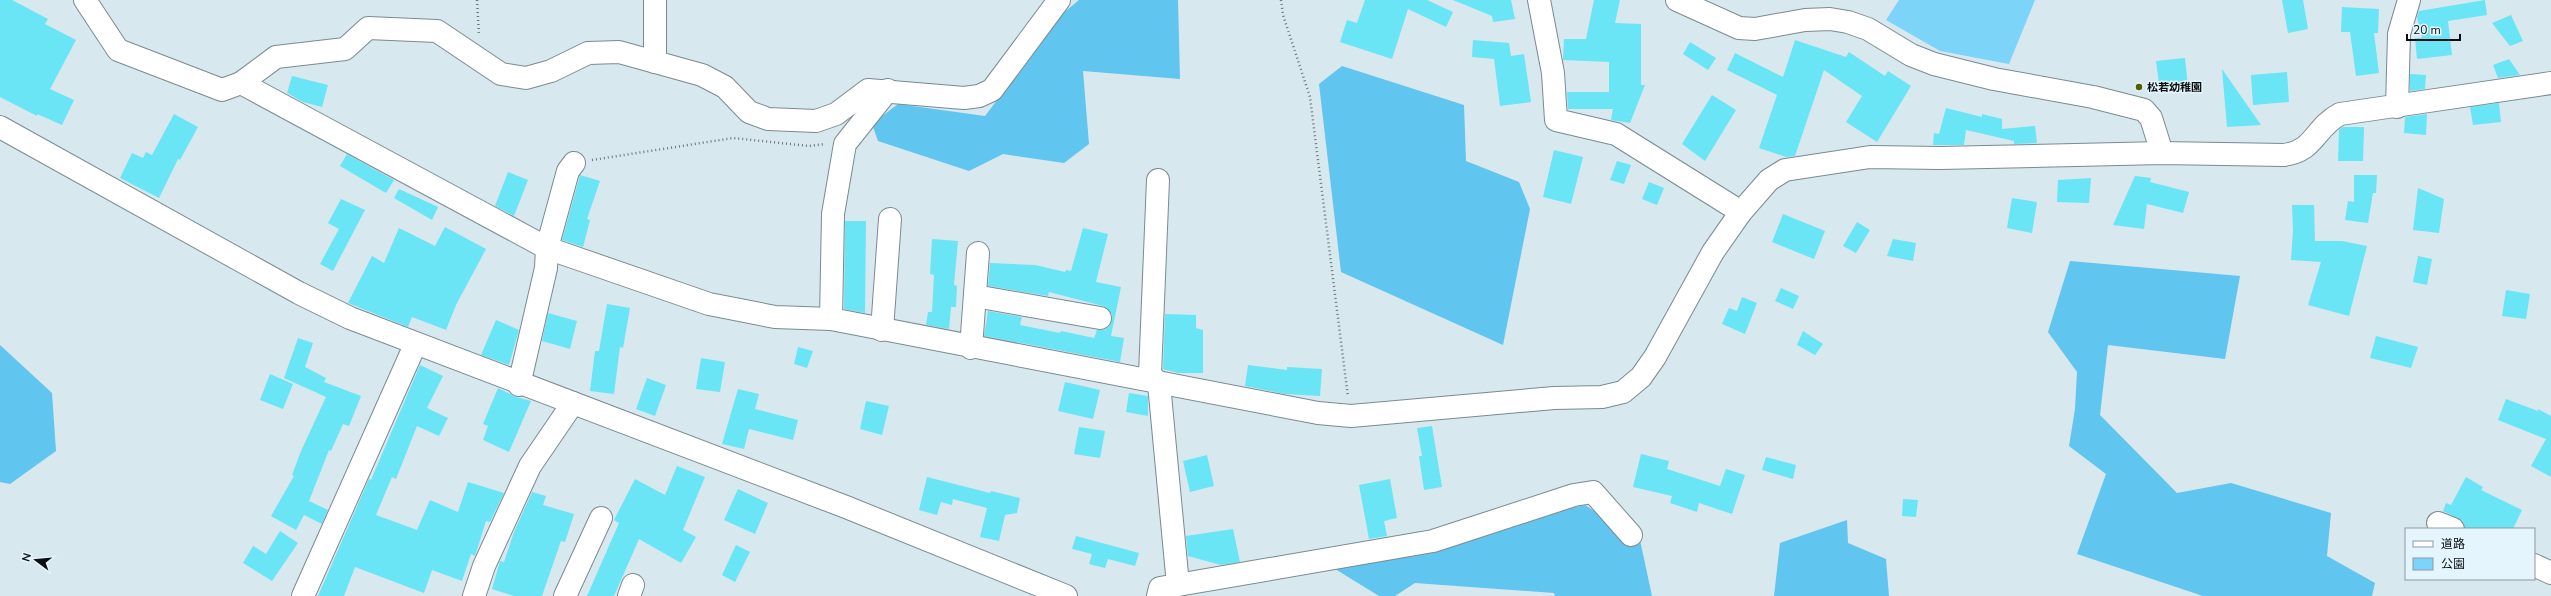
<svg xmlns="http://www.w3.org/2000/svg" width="2551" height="596" font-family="'Nunito Sans','Noto Sans JP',sans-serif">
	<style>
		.green { fill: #7dd4f9 }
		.forest { fill: #60c5ef }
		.building { fill: #6ae5f5 }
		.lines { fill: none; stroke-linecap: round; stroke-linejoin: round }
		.minor-casing { stroke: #7b8a91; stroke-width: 24 }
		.path { stroke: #6b767a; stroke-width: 2.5; stroke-dasharray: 1 3; stroke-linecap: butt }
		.minor { stroke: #fff; stroke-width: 22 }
		.poi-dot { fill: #515f00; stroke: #e4f5fd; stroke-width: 1.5 }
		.labels { text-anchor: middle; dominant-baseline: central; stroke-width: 3; stroke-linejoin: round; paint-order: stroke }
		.poi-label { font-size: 11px; font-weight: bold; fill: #0a1012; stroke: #e4f5fd; text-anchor: start }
	</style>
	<rect width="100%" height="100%" fill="#d7e8ef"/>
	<path class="green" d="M1899,0H2035L2009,64L1940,51L1886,20Z"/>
	<g class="forest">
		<path d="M1079,0H1178L1180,79L1083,71L1089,144L1064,163L1003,154L969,171L878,141L872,124L898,104L985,116L1061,15Z"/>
		<path d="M1342,66L1464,105L1466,161L1519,182L1530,209L1503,345L1341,272L1319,84Z"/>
		<path d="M2070,261L2240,276L2225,359L2108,345L2100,415L2177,493L2231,483L2331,513L2327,556L2375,583L2372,596H2203L2077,554L2106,474L2069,446L2075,409L2077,372L2048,332Z"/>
		<path d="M0,345L52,393L56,451L10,484L0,482Z"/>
		<path d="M1585,505L1640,540L1652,596H1555L1554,593L1415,583L1395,596H1379L1327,564Z"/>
		<path d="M1847,520L1848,543L1886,559L1889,596H1774L1780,543Z"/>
	</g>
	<g class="building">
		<path d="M0,0H12L48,19L45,24L76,40L50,89L74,100L62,125L37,114V116L0,97Z"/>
		<path d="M1365,0H1427L1453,12L1446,27L1408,9L1392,59L1340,42L1347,20L1357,23Z"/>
		<path d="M1453,0H1511L1515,19L1493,22L1492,16Z"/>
		<path d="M1594,0H1620L1615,23L1641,24V85H1645L1630,123L1611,120L1613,109H1568L1567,92H1609V62L1563,60L1564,39H1586Z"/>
		<path d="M2282,0H2303L2308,29L2288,33Z"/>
		<path d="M2485,0L2487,15L2448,21L2452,55L2417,59L2415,38H2422L2417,17L2419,11Z"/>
		<path d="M2342,7L2379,9L2378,33H2374L2379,73L2356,76L2350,32H2341Z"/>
		<path d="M2511,15L2523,41L2510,46L2492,23Z"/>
		<path d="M1473,40L1509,43L1511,56L1524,54L1531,102L1500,106L1494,59L1472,57Z"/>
		<path d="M1795,40L1846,57L1849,52L1885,76L1888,71L1911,86L1877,142L1846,122L1862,96L1824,70L1795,156L1786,157L1759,148L1777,95L1727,70L1735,53L1783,77Z"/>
		<path d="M1690,42L1716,58L1708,70L1683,54Z"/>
		<path d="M2185,58L2188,87L2160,91L2156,61Z"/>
		<path d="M2509,59L2520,75L2498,78L2493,65Z"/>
		<path d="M2222,69L2261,125L2227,127Z"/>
		<path d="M2287,72L2289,102L2253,105L2251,75Z"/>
		<path d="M2410,74L2426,75L2425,89L2410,91Z"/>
		<path d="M292,76L328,85L322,107L303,102L287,93Z"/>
		<path d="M1712,95L1736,110L1705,161L1682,144Z"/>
		<path d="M2499,103L2501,122L2473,125L2470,107Z"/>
		<path d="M1946,108L1982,117V114L2002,119V129L2035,126L2037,143L2014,144V141L1966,130L1964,145H1933L1934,133L1939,134Z"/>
		<path d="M174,114L198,127L180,160L178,159L159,198L120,178L132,153L143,158L146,152L152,155Z"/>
		<path d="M2427,114L2426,135L2404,133L2405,117Z"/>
		<path d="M2343,127H2364L2363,161H2338L2339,130Z"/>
		<path d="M1554,150L1583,157L1571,204L1543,197Z"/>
		<path d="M347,154L394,180L386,193L340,166Z"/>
		<path d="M1617,161L1631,165L1624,184L1610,180Z"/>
		<path d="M508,172L528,180L514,216L495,206Z"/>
		<path d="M580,175L600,181L587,219L590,220L583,247L562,240Z"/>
		<path d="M2354,175H2377L2376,193H2373L2368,223L2345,220L2348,201L2354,202Z"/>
		<path d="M2135,176L2151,178L2150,182L2189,192L2183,213L2147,204L2144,229L2113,225Z"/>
		<path d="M2091,178L2089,203L2057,202L2058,180Z"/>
		<path d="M1649,182L1664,188L1657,205L1642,199Z"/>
		<path d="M2418,188L2444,199L2439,233L2413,230Z"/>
		<path d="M399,189L438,207L432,220L394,198Z"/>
		<path d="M2012,198L2037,202L2032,233L2007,228Z"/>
		<path d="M341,199L365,210L333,271L320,264L339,229L328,223Z"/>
		<path d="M2292,205H2314L2315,241H2342L2367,246L2349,316L2308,305L2321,262L2291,260L2293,230Z"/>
		<path d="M1783,214L1825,231L1814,259L1772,242Z"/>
		<path d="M845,221H866L865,313L844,309Z"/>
		<path d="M1857,222L1870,230L1856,253L1843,246Z"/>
		<path d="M445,227L486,249L456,305L446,330L412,317L408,327L348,303L372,256L384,263L399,228L435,246Z"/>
		<path d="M1083,228L1108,234L1096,282L1121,287L1111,336L1124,338L1120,362L984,336L988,311L1022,317L1020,325L1060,333L1061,331L1094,338L1097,330H1104L1109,326L1112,314L1103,306L1049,292L1048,296L988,286L990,263L1035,265L1065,272L1066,270L1071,271Z"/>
		<path d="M932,239L958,241L954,285L957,286L956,307H951L949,329L926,325L928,312H932L934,275L930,274Z"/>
		<path d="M1893,239L1916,243L1913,261L1887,256Z"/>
		<path d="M2418,256L2432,259L2427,285L2413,282Z"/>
		<path d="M1781,288L1799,296L1793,309L1775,301Z"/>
		<path d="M2506,290L2530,294L2526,319L2502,316Z"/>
		<path d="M1742,297L1757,303L1745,334L1722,324L1729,308L1737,311Z"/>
		<path d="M607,304L630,308L623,348L620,347L614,394L590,391L595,351H599Z"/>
		<path d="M548,313L577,321L570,349L542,341Z"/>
		<path d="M1165,314L1196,315V328L1203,330V373H1178L1163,369Z"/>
		<path d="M496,320L519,330L509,365L481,355Z"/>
		<path d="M1803,331L1823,344L1815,355L1797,345Z"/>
		<path d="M2376,336L2418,347L2411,368L2370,358Z"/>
		<path d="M298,338L313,343L305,367L326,378L324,382L361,396L349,426L343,424L331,451L329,450L309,501L328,510L322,524L304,515L296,530L271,516L294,476L292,475L301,451L326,397L284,378Z"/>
		<path d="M798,347L813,351L807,368L794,364Z"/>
		<path d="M701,358L725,362L720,392L696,389Z"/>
		<path d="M420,365L443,376L427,408L448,418L439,436L417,426L396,479L392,477L376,515L417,530L430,500L458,512L468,482L504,493L490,522L486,521L475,556L471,554L462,581L432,570L424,593L355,567L344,596H318L369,479L371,480Z"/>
		<path d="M1248,365L1287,370V367L1322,369L1320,396L1285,394L1245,386Z"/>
		<path d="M270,374L293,384L283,409L260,400Z"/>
		<path d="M647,378L666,385L655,416L636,409Z"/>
		<path d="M1065,382L1100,390L1093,419L1058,411Z"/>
		<path d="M498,388L516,397L531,401L509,452L483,440L488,426L483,424Z"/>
		<path d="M738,389L759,394L755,409L798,420L793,440L749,429L744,449L722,444Z"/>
		<path d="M1129,393L1148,396V416L1126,412Z"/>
		<path d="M2506,399L2538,411V409L2551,416V477L2531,466L2546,439L2498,420Z"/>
		<path d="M866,401L889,406L882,435L860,429Z"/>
		<path d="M1432,426L1442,487L1424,490L1419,456H1422L1417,428Z"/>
		<path d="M1079,427L1105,431L1100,458L1074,454Z"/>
		<path d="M1641,454L1669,461L1667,469L1720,486L1726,469L1745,475L1732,514L1699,503L1697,512L1670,503L1672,496L1633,487Z"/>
		<path d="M1207,455L1214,486L1190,492L1183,461Z"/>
		<path d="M1766,457L1796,465L1793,479L1762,470Z"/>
		<path d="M677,466L705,477L683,530L696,537L681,563L639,539L614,596H587L619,523L614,520L635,479L665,495Z"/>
		<path d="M927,477L990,493L991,491L1020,498L1017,513L1005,515L999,541L980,537L987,508L953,499L952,505L941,502L937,515L919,510Z"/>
		<path d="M2466,477L2483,487L2481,490L2522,510L2513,529H2465L2463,521L2443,511L2446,503L2451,505Z"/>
		<path d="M1390,479L1397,518L1384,521L1387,536L1369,539L1359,485Z"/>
		<path d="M738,489L768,503L755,534L724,520Z"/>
		<path d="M532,492L546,496L543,505L574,514L565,542L561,541L542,596H514L492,589L500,561L504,562L514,532Z"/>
		<path d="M1903,499L1918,500L1916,517L1902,516Z"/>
		<path d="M1233,529L1240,562L1221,565L1188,556L1186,536Z"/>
		<path d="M280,531L298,543L272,581L243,563L253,546L266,554Z"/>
		<path d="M1076,536L1139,553L1135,566L1108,559L1105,568L1089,564L1092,554L1072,549Z"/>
		<path d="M736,545L750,552L735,582L722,575Z"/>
	</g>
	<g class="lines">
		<defs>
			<g id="minor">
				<path d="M85,0L118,50L222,90L241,83L276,57L345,49L368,28L437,31L501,74L526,78L551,71L588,53L619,52L702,75L725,87L749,112L768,119L816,121L836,114L868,90L964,98L979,96L992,90L1059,0"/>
				<path d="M1539,0L1553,73L1556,120L1616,134L1741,212"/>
				<path d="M1677,0L1739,28L1755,29L1805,20L1830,19L1848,22L1868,29L1911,55L1934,64L1994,79L2093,97L2144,110L2151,118L2162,153"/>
				<path d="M655,62V0"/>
				<path d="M241,83L547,248L709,304L775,317L831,319L1318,413L1351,416L1554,398L1602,397L1623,392L1641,377L1655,357L1713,252L1741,212L1769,180L1785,170L1870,157L1940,158L2162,153L2284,155C2315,151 2314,128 2340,114L2551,83"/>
				<path d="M2397,107L2399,34L2409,0"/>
				<path d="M0,127L299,293L350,318L846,507L1066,596"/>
				<path d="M1158,180L1150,374L1159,384L1178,585"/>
				<path d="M975,296L1100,318"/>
				<path d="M831,319L833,214L845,144L888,90"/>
				<path d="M882,330L890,219"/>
				<path d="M971,348L978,253"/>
				<path d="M519,385L546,268L547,248L568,171L574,163"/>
				<path d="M2438,523L2453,529"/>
				<path d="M2534,565L2551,573"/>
				<path d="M303,596L415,345"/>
				<path d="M474,596L484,566L530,466L573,403"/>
				<path d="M565,596L601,518"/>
				<path d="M629,596L633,585"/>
				<path d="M1158,596L1160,588L1433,541L1574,495L1593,492L1631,535"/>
			</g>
		</defs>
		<use href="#minor" class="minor-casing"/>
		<g class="path">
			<path d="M477,0L479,35"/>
			<path d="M1281,0L1283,15L1310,97L1348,397"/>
			<path d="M592,160L733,138L809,146L825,144"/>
		</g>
		<use href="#minor" class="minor"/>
	</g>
	<circle class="poi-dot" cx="2139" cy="87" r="4"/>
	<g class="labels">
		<g class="poi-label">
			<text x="2147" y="87">松若幼稚園</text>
		</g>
	</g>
	<rect x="2405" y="528" width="130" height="52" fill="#e4f5fd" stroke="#8d999f"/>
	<rect x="2413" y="541" width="20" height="6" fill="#ffffff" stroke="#8d999f"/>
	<text x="2441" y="548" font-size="12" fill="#0a1012">道路</text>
	<rect x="2413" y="558" width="20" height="12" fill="#7dd4f9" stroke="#8d999f"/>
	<text x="2441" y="568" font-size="12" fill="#0a1012">公園</text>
	<g transform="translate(36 560) rotate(286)" stroke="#e4f5fd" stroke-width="3" paint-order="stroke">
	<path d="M0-3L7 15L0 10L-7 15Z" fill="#0a1012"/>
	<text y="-6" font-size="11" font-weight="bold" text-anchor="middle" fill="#0a1012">N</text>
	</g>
	<path d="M2407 34v6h53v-6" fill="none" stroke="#0a1012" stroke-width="2"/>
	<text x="2413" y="34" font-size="12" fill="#0a1012" stroke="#e4f5fd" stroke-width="3" paint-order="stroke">20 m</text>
</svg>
